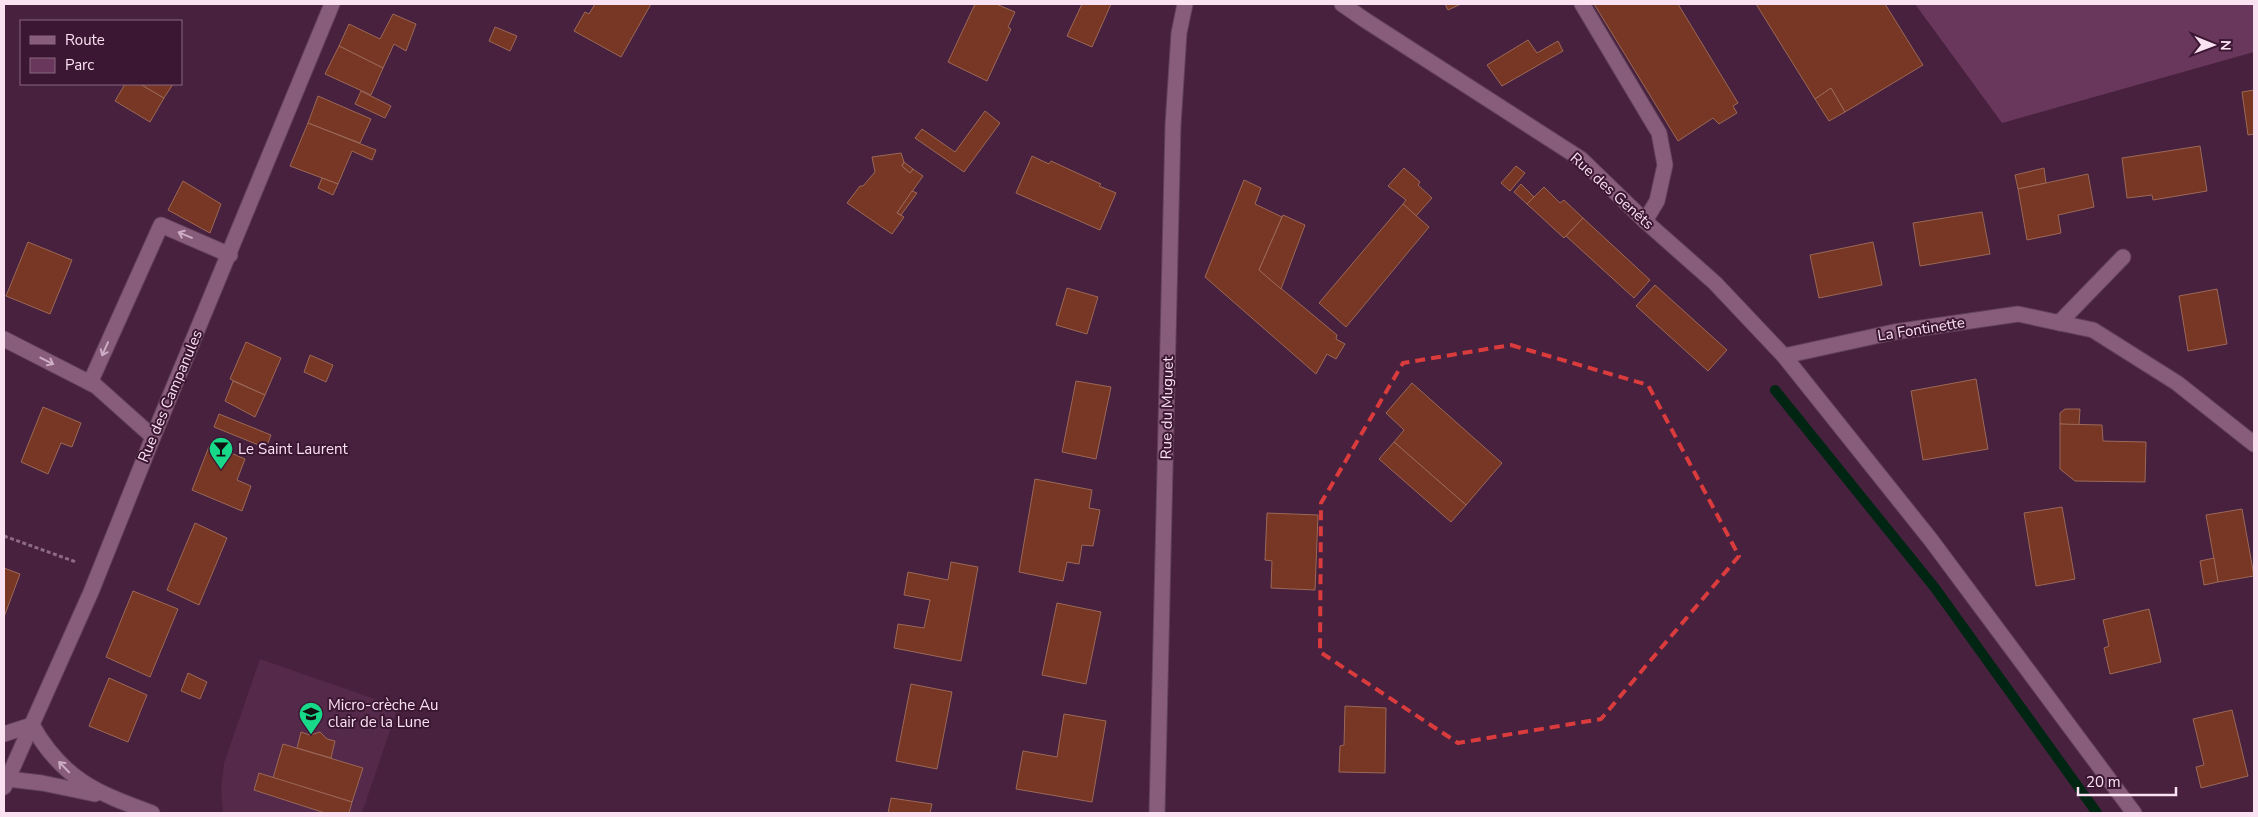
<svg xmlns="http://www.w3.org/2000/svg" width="2258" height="817" font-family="'Nunito Sans',sans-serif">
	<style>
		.built { fill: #542949 }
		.green { fill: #68375b }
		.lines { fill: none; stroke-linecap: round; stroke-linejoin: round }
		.stream { stroke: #002613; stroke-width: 10 }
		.building { fill: #773724; stroke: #9b6858 }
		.lane-casing { stroke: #62415a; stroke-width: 17 }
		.street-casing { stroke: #62415a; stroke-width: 17 }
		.secondary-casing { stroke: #62415a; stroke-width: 17 }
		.path { stroke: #8c6b83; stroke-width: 3; stroke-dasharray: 4 2.5; stroke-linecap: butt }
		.lane { stroke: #885d7b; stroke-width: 15 }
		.street { stroke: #885d7b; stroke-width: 15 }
		.secondary { stroke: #885d7b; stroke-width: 15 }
		.oneway { stroke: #cdadc3 }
		.marked { fill: none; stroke: #da3b3c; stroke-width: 4; stroke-dasharray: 10 6; stroke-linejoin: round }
		.labels { text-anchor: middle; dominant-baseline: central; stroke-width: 4; stroke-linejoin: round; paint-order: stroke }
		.street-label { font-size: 15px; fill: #fbe2f3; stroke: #3c1733 }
		.poi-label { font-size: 15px; fill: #fbe2f3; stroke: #3c1733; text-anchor: start }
	</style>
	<rect width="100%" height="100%" fill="#47213d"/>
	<path class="built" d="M260,659L398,707L362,813H223L221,789L224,763Z"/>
	<path class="green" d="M1915,4H2254V52L2002,123Z"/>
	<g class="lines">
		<path class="stream" d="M1775,390L1935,588L2097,813"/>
	</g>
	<g class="building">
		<path d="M595,4H651L621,57L574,31L585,12L589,14Z"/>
		<path d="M975,4H996L1015,12L1008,27L1011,29L987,81L948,62Z"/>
		<path d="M1082,4H1111L1092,47L1067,36Z"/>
		<path d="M1445,4H1461L1448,10Z"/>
		<path d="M1594,4H1678L1738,103L1733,106L1737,113L1719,124L1713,118L1678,141Z"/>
		<path d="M1756,4H1885L1923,65L1845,112L1831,88L1815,99Z"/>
		<path d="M393,14L416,24L406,51L394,44L383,68L339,46L349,24L380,39Z"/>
		<path d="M495,27L517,36L510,51L489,41Z"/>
		<path d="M1528,40L1537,53L1558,41L1563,51L1502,86L1487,65Z"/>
		<path d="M339,46L383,68L371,95L325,74Z"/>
		<path d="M125,84H140L164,98L150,122L115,101Z"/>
		<path d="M140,84H173L164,98Z"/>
		<path d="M1831,88L1845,112L1829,121L1815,99Z"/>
		<path d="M2254,90V134L2248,135L2242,92Z"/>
		<path d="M361,91L391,106L385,118L355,104Z"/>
		<path d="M318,96L371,119L360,143L308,123Z"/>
		<path d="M985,111L1000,123L964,172L915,138L922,129L955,152Z"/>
		<path d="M308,123L376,150L372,160L352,151L338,184L290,166Z"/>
		<path d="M2200,146L2207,191L2153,200L2152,195L2127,198L2122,158Z"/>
		<path d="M901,153L904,162L902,166L910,173L913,169L923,176L897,213L904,217L892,234L847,203L860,186H863L875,172L872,157Z"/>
		<path d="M1032,156L1049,164L1051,161L1101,184L1099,186L1116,193L1100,230L1016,193Z"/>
		<path d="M904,162L913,169L910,173L902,166Z"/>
		<path d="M1516,166L1525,173L1510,191L1501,183Z"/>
		<path d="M1404,168L1420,182L1418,185L1432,198L1416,216L1403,204L1406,200L1388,186Z"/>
		<path d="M2044,168L2046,183L2018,189L2015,175Z"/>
		<path d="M2088,174L2094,207L2058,215L2061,233L2027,240L2018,189Z"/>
		<path d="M322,178L338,184L333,195L318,188Z"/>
		<path d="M1244,180L1261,188L1255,204L1282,217L1259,270L1337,335L1336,339L1345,344L1336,359L1327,354L1316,374L1205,277Z"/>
		<path d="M183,181L221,204L210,233L168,210Z"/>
		<path d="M1521,184L1534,197L1527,204L1514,192Z"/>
		<path d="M1544,187L1560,203L1564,200L1583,218L1564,238L1527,204Z"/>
		<path d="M912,191L917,193L901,215L897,213Z"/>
		<path d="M1403,204L1429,227L1346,327L1319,303Z"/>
		<path d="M1982,212L1990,254L1920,266L1913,223Z"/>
		<path d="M1283,215L1305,225L1281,289L1259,270Z"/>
		<path d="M1583,218L1650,280L1634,298L1566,236Z"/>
		<path d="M28,242L72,260L50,314L6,296Z"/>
		<path d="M1873,242L1882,285L1819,298L1810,255Z"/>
		<path d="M1655,285L1727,350L1708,371L1636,306Z"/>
		<path d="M1067,288L1098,297L1087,334L1056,325Z"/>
		<path d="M2217,289L2227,344L2188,351L2179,296Z"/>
		<path d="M246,342L281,358L265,395L230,379Z"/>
		<path d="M310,355L333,365L326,382L304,372Z"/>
		<path d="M1976,379L1988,449L1923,460L1911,391Z"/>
		<path d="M233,381L265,395L255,417L225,401Z"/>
		<path d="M1076,381L1111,387L1096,459L1062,452Z"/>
		<path d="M1412,383L1502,463L1466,505L1394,442L1404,430L1386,413Z"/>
		<path d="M43,407L81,423L72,447L61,443L48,474L21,462Z"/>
		<path d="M2065,409H2080L2079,425L2060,424V413Z"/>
		<path d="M219,414L271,435L266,448L214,427Z"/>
		<path d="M2060,424L2102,425L2103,441L2146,442L2145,482L2075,481L2060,469Z"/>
		<path d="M1394,442L1466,505L1451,522L1379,459Z"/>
		<path d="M210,444L245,459L237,480L251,486L242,511L192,490Z"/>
		<path d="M1035,479L1092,490L1089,508L1100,510L1093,546L1082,545L1079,564L1067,562L1063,581L1019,572Z"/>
		<path d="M2062,507L2075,579L2036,586L2024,513Z"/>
		<path d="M2242,509L2254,576L2218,582L2206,515Z"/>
		<path d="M1267,513L1318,515L1315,590L1271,588L1272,561L1265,560Z"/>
		<path d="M195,523L227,538L199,605L167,590Z"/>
		<path d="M2214,558L2218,582L2204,585L2200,561Z"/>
		<path d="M951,562L978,567L961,661L894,648L898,624L924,628L930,600L904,595L908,572L948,580Z"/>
		<path d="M4,568L20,574L4,617Z"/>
		<path d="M133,591L178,609L150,677L106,657Z"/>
		<path d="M1057,603L1101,612L1086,684L1042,675Z"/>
		<path d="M2149,609L2161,662L2110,674L2104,648L2109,646L2103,620Z"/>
		<path d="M188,673L207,682L200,699L181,691Z"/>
		<path d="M109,678L147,695L128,742L89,726Z"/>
		<path d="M911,684L952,692L937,769L896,761Z"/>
		<path d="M1345,706L1386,708L1385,773L1339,772L1340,746L1344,745Z"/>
		<path d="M2232,710L2248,776L2201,788L2196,767L2204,765L2193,719Z"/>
		<path d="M1064,714L1106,721L1092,802L1016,789L1023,751L1057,757Z"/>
		<path d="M301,732L310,735L320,732L327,739L335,741L331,758L297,748Z"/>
		<path d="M283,744L363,768L352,802L273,778Z"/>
		<path d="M259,773L352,802L349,813H325L254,790Z"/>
		<path d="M891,798L932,804L930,813H888Z"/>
	</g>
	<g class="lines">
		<defs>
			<path id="lane" d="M90,383L161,225L230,255"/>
			<g id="street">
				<path d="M1582,4L1659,133L1665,165L1657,201L1645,221"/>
				<path d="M2059,323L2123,257"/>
				<path d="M4,339L96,386L153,437"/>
				<path d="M1784,356L1894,332L2018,314L2093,330L2177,383L2254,444"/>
				<path d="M1157,813L1173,125L1179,33L1185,4"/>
			</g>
			<g id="secondary">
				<path d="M1342,4L1365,20L1581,159L1645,221L1715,283L1784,356L1931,540L2134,813"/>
				<path d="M4,734L32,725C62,779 97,793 152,813"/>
				<path d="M8,779L42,783L95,794"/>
				<path d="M4,787L91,592L153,437L332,4"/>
			</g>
		</defs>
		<use href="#lane" class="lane-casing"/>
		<use href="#street" class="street-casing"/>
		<use href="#secondary" class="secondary-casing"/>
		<path class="path" d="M4,536L76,562"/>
		<use href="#lane" class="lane"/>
		<use href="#street" class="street"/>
		<use href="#secondary" class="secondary"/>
	</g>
	<defs><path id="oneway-shaft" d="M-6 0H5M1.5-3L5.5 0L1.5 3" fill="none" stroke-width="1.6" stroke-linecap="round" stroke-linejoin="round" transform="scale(1.25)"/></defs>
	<g class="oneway">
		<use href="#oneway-shaft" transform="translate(185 235) rotate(-157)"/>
		<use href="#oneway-shaft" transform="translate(105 349) rotate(114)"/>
		<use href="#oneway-shaft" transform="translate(47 361) rotate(27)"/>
		<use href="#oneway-shaft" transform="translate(64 767) rotate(-134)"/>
	</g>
	<path class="marked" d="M1511,345L1648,385L1739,556L1601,719L1458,743L1320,652L1321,503L1403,363Z"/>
	<defs>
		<symbol id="bar-pin" viewBox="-11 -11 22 30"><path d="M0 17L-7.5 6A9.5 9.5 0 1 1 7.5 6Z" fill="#17d989" stroke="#3c1733"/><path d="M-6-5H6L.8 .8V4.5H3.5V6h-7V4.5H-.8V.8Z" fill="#111"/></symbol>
		<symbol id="school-pin" viewBox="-11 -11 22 30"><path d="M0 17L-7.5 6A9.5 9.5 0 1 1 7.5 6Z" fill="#17d989" stroke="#3c1733"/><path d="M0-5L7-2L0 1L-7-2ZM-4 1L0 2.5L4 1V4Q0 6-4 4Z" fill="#111"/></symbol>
	</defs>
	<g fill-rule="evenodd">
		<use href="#bar-pin" x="207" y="435" width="28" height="38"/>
		<use href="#school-pin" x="297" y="700" width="28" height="38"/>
	</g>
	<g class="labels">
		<g class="street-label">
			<text transform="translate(1612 191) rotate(42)">Rue des Genêts</text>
			<text transform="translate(1921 329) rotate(-9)">La Fontinette</text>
			<text transform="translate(170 396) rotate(-67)">Rue des Campanules</text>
			<text transform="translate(1167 408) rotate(-89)">Rue du Muguet</text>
		</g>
		<g class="poi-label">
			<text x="238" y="449">Le Saint Laurent</text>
			<text x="328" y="705">Micro-crèche Au<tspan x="328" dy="17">clair de la Lune</tspan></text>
		</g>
	</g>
	<rect width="2258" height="817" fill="none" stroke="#fbe2f3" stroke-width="10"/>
	<rect x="20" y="20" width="162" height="65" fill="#3c1733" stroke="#886880"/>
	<rect x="30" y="36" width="25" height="8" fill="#885d7b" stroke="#886880"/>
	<text x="65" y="45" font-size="15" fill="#fbe2f3">Route</text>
	<rect x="30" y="58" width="25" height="15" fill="#68375b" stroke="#886880"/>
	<text x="65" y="70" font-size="15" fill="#fbe2f3">Parc</text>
	<g transform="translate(2213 45) rotate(91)" stroke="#3c1733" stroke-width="4" paint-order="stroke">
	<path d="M0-4L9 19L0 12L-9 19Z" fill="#fbe2f3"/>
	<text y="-8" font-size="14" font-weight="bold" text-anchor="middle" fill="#fbe2f3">N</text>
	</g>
	<path d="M2078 787v8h98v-8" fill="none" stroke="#fbe2f3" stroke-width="2.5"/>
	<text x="2086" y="787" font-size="15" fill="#fbe2f3" stroke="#3c1733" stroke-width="4" paint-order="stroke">20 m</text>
</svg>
